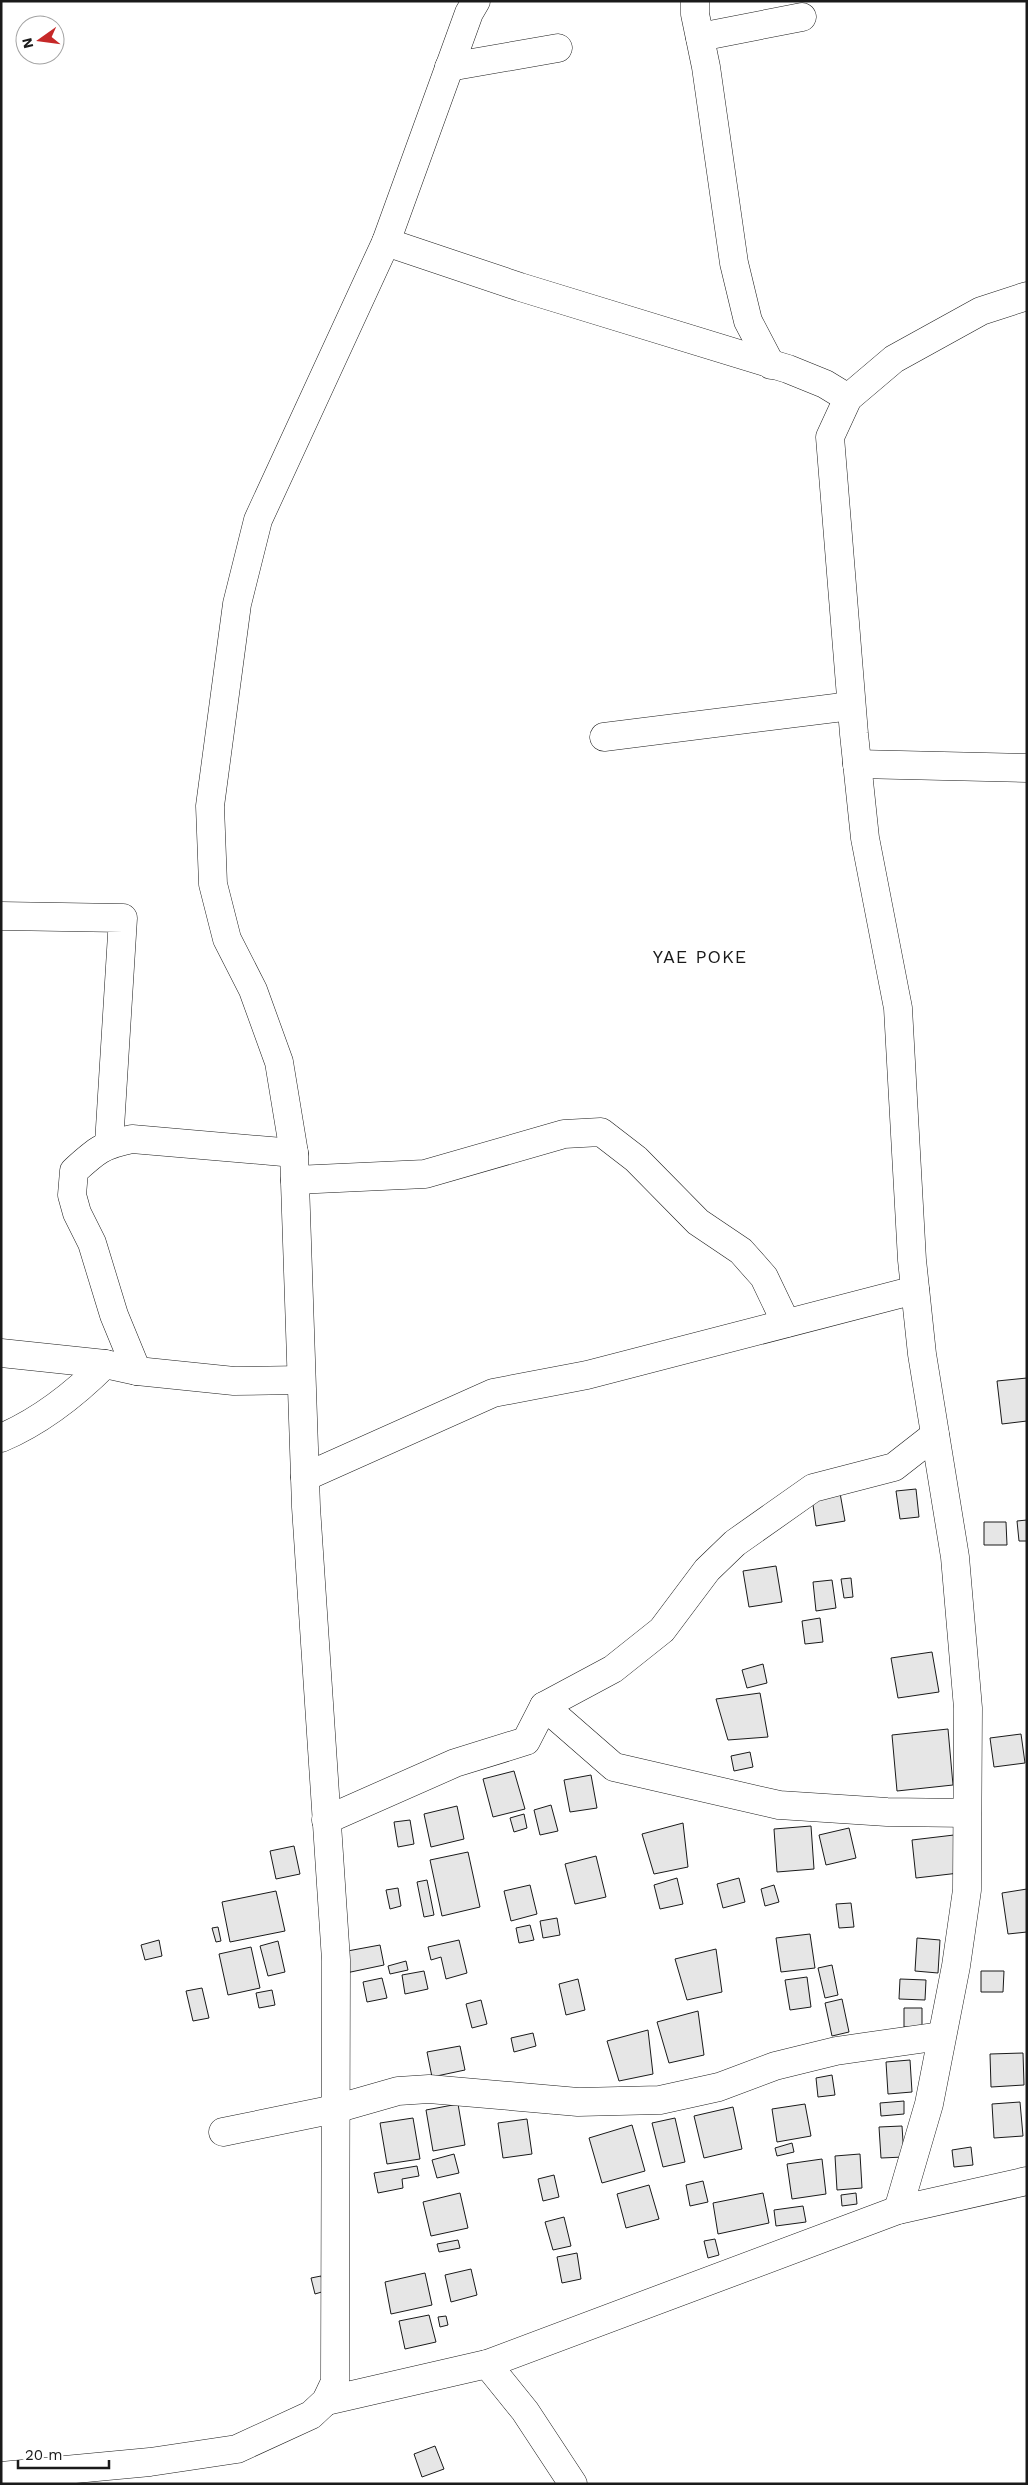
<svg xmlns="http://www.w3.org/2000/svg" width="1028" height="2485" font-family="'Work Sans',sans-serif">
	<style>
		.building { fill: #e6e6e6; stroke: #1a1a1a }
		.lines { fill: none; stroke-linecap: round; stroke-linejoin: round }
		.street-casing { stroke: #1a1a1a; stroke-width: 29 }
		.street { stroke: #fff; stroke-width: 28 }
		.labels { text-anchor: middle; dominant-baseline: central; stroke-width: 4; stroke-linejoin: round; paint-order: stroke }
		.quarter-label { font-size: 18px; letter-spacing: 1px; fill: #1a1a1a; stroke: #fff }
	</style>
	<rect width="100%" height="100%" fill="#fff"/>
	<g class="building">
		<path d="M1027,1378V1421L1002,1424L997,1381Z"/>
		<path d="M916,1489L919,1517L900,1519L896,1491Z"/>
		<path d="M840,1493L845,1521L816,1526L812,1498Z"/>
		<path d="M1027,1520V1541H1019L1017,1521Z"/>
		<path d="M984,1522H1006L1007,1545H984Z"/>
		<path d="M776,1566L782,1602L749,1607L743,1571Z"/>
		<path d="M851,1578L853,1597L844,1598L841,1579Z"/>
		<path d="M832,1580L836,1608L816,1611L813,1582Z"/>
		<path d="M820,1618L823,1642L805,1644L802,1621Z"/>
		<path d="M932,1652L939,1692L898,1698L891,1658Z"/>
		<path d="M763,1664L767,1683L747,1688L742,1670Z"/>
		<path d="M760,1693L768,1737L728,1740L716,1699Z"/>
		<path d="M948,1729L953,1785L897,1791L892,1735Z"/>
		<path d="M1021,1734L1025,1763L994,1767L990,1738Z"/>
		<path d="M750,1752L753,1767L734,1771L731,1756Z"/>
		<path d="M514,1771L525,1809L493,1817L483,1779Z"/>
		<path d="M591,1775L597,1808L570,1812L564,1780Z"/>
		<path d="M551,1805L558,1831L540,1835L534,1810Z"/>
		<path d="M457,1806L464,1839L431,1847L424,1814Z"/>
		<path d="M524,1814L527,1828L514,1832L510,1818Z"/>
		<path d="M410,1820L414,1844L398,1847L394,1822Z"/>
		<path d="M683,1823L688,1867L654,1874L642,1834Z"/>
		<path d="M811,1826L814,1869L777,1872L774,1829Z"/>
		<path d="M849,1828L856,1858L826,1865L819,1835Z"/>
		<path d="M954,1835L959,1873L916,1878L912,1840Z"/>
		<path d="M294,1846L300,1874L276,1879L270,1851Z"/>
		<path d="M468,1852L480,1907L442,1916L430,1860Z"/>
		<path d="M596,1856L606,1897L575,1904L565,1864Z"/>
		<path d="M677,1878L683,1904L660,1909L654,1885Z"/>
		<path d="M739,1878L745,1902L723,1908L717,1884Z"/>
		<path d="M427,1880L434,1915L424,1917L417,1882Z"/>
		<path d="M530,1885L537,1914L511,1921L504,1891Z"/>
		<path d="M774,1885L779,1902L765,1906L761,1889Z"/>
		<path d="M398,1888L401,1906L390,1909L386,1890Z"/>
		<path d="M1027,1889V1932L1008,1934L1002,1893Z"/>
		<path d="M276,1891L285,1931L230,1942L222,1902Z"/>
		<path d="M851,1903L854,1927L839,1928L836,1904Z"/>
		<path d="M557,1918L560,1935L543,1938L540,1921Z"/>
		<path d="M530,1925L534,1940L519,1943L516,1928Z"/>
		<path d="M218,1927L221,1941L216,1942L212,1928Z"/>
		<path d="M810,1934L815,1968L781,1972L776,1938Z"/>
		<path d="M917,1938L940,1940L938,1973L915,1971Z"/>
		<path d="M159,1940L162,1956L145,1960L141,1945Z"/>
		<path d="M459,1940L467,1973L446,1979L441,1957L431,1960L428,1947Z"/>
		<path d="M278,1941L285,1972L268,1976L260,1946Z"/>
		<path d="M380,1945L384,1965L346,1973L342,1952Z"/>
		<path d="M251,1947L260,1988L228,1995L219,1954Z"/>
		<path d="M716,1949L722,1992L687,2000L675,1959Z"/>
		<path d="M406,1961L408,1970L390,1974L388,1966Z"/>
		<path d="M832,1965L838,1995L825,1998L818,1968Z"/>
		<path d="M424,1971L428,1989L405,1994L402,1975Z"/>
		<path d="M981,1971H1004L1003,1992H981Z"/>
		<path d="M807,1977L811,2007L790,2010L785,1980Z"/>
		<path d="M382,1978L387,1998L367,2002L363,1982Z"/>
		<path d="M578,1979L585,2010L566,2015L559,1984Z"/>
		<path d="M900,1979L926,1980L925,2000L899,1999Z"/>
		<path d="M202,1988L209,2018L193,2021L186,1991Z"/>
		<path d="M272,1990L275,2005L259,2008L256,1993Z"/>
		<path d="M842,1999L849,2032L832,2036L825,2003Z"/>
		<path d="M481,2000L487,2024L472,2028L466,2004Z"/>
		<path d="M904,2008H922V2028L904,2027Z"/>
		<path d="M698,2011L704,2055L669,2063L657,2022Z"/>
		<path d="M648,2030L653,2074L619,2081L607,2041Z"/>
		<path d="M533,2033L536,2046L514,2052L511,2038Z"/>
		<path d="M460,2046L465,2070L432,2077L427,2052Z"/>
		<path d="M1023,2053L1024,2085L991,2087L990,2054Z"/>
		<path d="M910,2060L912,2092L888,2094L886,2062Z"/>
		<path d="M832,2075L835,2095L818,2097L816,2078Z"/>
		<path d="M904,2101V2114L881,2116L880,2103Z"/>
		<path d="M1020,2102L1023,2136L994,2138L992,2104Z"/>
		<path d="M458,2104L465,2145L433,2151L426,2110Z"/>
		<path d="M805,2104L811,2136L777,2142L772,2109Z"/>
		<path d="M733,2107L742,2149L704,2158L694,2116Z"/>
		<path d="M413,2118L420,2159L387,2164L380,2123Z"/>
		<path d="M675,2118L685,2162L663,2167L652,2123Z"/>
		<path d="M527,2119L532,2154L503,2158L498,2123Z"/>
		<path d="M632,2125L645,2171L602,2183L589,2138Z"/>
		<path d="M902,2126L904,2157L881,2158L879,2127Z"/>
		<path d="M792,2143L794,2152L777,2156L775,2148Z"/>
		<path d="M971,2147L973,2165L954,2167L952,2150Z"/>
		<path d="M454,2154L459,2173L437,2178L432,2160Z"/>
		<path d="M860,2154L862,2188L837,2190L835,2156Z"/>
		<path d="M822,2159L826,2194L792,2199L787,2164Z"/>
		<path d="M417,2166L419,2176L402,2179L403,2188L378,2193L374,2173Z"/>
		<path d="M554,2175L559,2197L543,2201L538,2179Z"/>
		<path d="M703,2181L708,2202L690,2206L686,2185Z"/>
		<path d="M649,2185L659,2219L626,2228L617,2194Z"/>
		<path d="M460,2193L468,2228L431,2236L423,2202Z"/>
		<path d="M763,2193L769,2223L718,2234L713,2203Z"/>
		<path d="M856,2193L857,2204L842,2206L841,2195Z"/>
		<path d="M803,2206L806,2222L776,2226L774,2210Z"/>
		<path d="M564,2217L571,2246L553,2250L545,2222Z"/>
		<path d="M715,2239L719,2255L708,2258L704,2241Z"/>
		<path d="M458,2240L460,2248L439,2252L437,2244Z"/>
		<path d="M577,2253L581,2279L562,2283L557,2257Z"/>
		<path d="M471,2269L477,2295L451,2302L445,2275Z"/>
		<path d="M425,2273L432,2305L391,2314L385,2282Z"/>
		<path d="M321,2276L325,2291L315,2294L311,2278Z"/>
		<path d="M429,2315L436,2342L405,2349L399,2321Z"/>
		<path d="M446,2316L448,2325L440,2327L438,2317Z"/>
		<path d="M435,2446L444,2469L422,2477L414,2454Z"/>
	</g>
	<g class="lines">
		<defs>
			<g id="street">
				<path d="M695,1V14L706,67L734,263L748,321L771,365"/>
				<path d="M700,37L802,17"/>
				<path d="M449,67L558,48"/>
				<path d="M386,242L520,287L788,369L825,384L848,398"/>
				<path d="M604,737L851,706"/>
				<path d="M857,764L1027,768"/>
				<path d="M1,916L123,918L109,1144"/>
				<path d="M295,1180L425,1174L564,1134L601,1132L636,1159L698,1222L741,1251L764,1277L786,1323"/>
				<path d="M1,1353L105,1364L137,1371L234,1381L301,1380"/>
				<path d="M137,1371L114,1315L92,1243L77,1213L72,1195L74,1171C96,1151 102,1145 132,1139L294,1153"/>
				<path d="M1,1438C41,1421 74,1395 105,1364"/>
				<path d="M305,1477L493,1393L587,1375L915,1290"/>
				<path d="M544,1706L613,1669L662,1630L707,1570L735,1543L813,1488L894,1467L935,1435"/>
				<path d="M326,1820L455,1763L526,1741L544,1706L614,1767L779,1805L887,1812L967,1813"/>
				<path d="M223,2132L335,2109L398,2091L429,2089L578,2102L660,2100L719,2087L775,2066L836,2051L941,2036"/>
				<path d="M898,2210L929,2104L956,1966L967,1890L968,1708L955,1557L922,1354L912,1260L898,1008L865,838L854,734L830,437L848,398L894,359L981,311L1027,296"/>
				<path d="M487,2364L525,2411L573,2484"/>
				<path d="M326,2401L487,2364L898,2210L1027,2181"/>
				<path d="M1,2476L150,2462L237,2449L311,2415L326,2401L335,2382L336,1960L306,1507L294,1153L279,1062L253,990L227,939L213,884L210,806L237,604L258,520L386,242L469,13L476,1"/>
			</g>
		</defs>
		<use href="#street" class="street-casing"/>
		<use href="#street" class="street"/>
	</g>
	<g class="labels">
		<g class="quarter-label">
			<text x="700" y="956">YAE POKE</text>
		</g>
	</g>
	<rect width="1028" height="2485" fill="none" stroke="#1a1a1a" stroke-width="5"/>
	<g transform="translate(40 40) rotate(256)"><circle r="24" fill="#ffffff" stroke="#a3a3a3"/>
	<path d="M0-4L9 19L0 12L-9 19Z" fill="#c62828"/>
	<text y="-8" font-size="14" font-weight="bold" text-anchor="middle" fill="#1a1a1a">N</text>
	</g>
	<path d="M18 2460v8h91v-8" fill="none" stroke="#1a1a1a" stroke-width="2.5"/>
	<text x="25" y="2460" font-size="15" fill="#1a1a1a" stroke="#ffffff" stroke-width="4" paint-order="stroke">20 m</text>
</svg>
